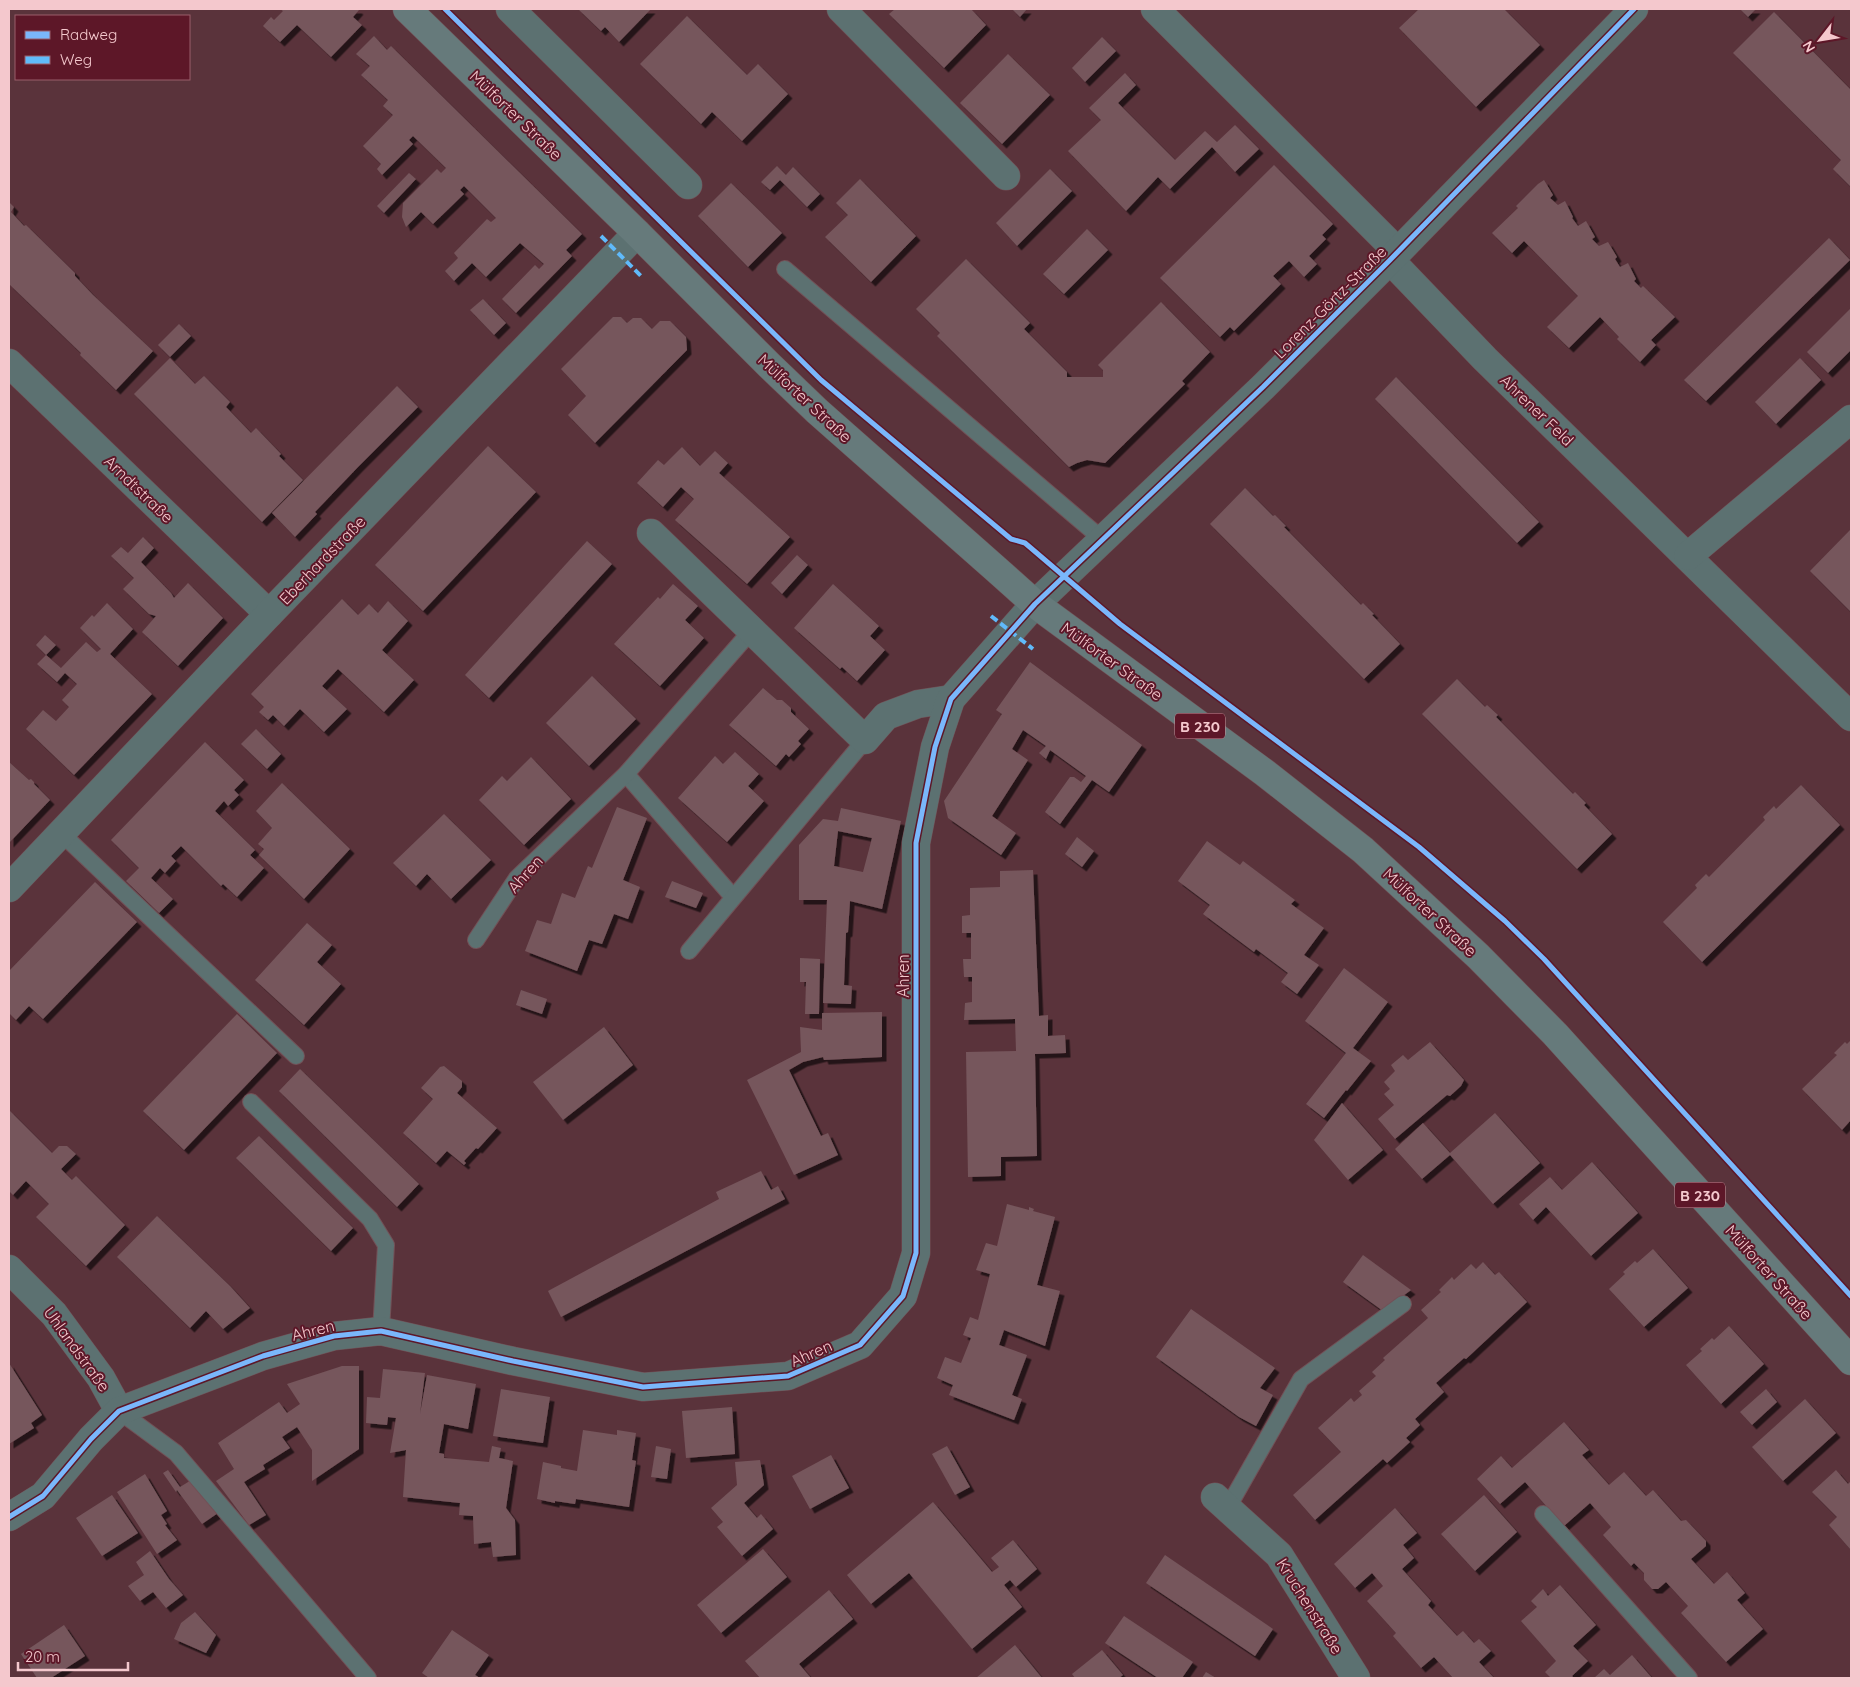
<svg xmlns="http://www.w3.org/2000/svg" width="1860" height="1687" font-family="Quicksand,sans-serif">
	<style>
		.building { fill: #76565c; fill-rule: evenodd; filter: url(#shadow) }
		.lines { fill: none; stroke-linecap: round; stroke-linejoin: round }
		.service-casing { stroke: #725157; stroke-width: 18 }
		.minor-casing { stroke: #725157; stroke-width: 29 }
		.primary-casing { stroke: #725157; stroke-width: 29 }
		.service { stroke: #5c7171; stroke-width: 16 }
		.minor { stroke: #5c7171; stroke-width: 28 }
		.primary { stroke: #667a7b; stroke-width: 28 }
		.quiet { stroke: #60bafa; stroke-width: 4; stroke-dasharray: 8 4; stroke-linecap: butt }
		.cycleway-casing { stroke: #5d1728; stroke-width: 8 }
		.cycleway { stroke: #7ab7fb; stroke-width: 5 }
		.labels { text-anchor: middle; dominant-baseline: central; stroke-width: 4; stroke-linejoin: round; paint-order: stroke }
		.shield { fill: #5d1728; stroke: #c7939c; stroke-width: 1 }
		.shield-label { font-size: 15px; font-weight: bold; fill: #f4c8cd }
		.street-label { font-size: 16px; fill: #f4c8cd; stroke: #5d1728 }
	</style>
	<defs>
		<filter id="shadow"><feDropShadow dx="4.5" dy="4.5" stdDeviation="0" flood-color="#0009"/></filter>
	</defs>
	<rect width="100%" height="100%" fill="#5a333b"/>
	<g class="building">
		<path d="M280,9H357L359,10L353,17L362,25L331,57L297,25L280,42L263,26L271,17L274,20L283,11Z"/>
		<path d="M578,9H651L619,42L605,27L601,31Z"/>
		<path d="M895,9H971L986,25L944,68L889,14Z"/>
		<path d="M1012,9H1027L1020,17Z"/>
		<path d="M1419,9H1504L1540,45L1476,107L1399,28Z"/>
		<path d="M1740,9H1756L1748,17Z"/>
		<path d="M1774,12L1851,90V187L1833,169L1841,160L1733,53Z"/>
		<path d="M687,16L747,75L758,64L788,94L742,141L712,112L701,124L640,64Z"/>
		<path d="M374,36L387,50L391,46L582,234L566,250L572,256L516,313L502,299L535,265L539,269L544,264L520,243L486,277L472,263L454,281L445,271L458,258L454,253L487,219L491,222L496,218L464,186L460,190L464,194L433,224L421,212L406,227L402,217L403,203L437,169L441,173L446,168L413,136L409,140L413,144L382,175L377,169L381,164L363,146L393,115L383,106L388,100L361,75L370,66L356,54Z"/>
		<path d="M1102,37L1116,51L1085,82L1072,68Z"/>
		<path d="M1008,54L1050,95L1002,144L960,103Z"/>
		<path d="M1125,73L1136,85L1118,103L1175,160L1205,131L1217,142L1235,125L1259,149L1235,172L1212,147L1170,189L1158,177L1126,211L1068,151L1101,120L1089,108Z"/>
		<path d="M1274,165L1333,224L1322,235L1326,239L1309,256L1317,264L1304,277L1289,261L1273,276L1281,284L1234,331L1230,327L1220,337L1160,278Z"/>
		<path d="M777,166L786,175L793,167L820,194L807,207L780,180L770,190L761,182Z"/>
		<path d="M1050,169L1072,191L1017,246L996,223Z"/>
		<path d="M409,173L416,179L384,213L377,206Z"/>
		<path d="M860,179L916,236L871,282L825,237L848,215L836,203Z"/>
		<path d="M1544,180L1553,195L1550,198L1558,205L1565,201L1573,217L1572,218L1578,226L1586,221L1595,237L1592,239L1599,246L1608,242L1617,257L1615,259L1620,267L1628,263L1636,279L1634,281L1641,288L1643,286L1675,317L1651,340L1656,345L1640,362L1617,339L1619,337L1600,317L1569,348L1547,327L1578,296L1524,241L1512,253L1492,233L1518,208L1516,206L1538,184Z"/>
		<path d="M731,183L782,233L748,267L698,216Z"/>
		<path d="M9,202L14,207L11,212L24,226L26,225L27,226L75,273V276L93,295L153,351L116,390L82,357L80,355L81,353L9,284Z"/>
		<path d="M1087,229L1108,250L1064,294L1043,274Z"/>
		<path d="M1829,238L1850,260L1706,401L1684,380Z"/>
		<path d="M966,259L1030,323L1024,329L1067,372V377H1103V370L1098,365L1161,302L1210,352L1182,381L1185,384L1105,463L1087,460L1077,463L1069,467L937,336L940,333L916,309Z"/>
		<path d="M483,299L506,323L494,335L470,310Z"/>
		<path d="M1851,308V350L1828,373L1807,352Z"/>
		<path d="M613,317H621L627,323L633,318H641L652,329L660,321H670L686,337L687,350L595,443L568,415L586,396L561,369Z"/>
		<path d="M179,324L191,336L170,357L158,345Z"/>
		<path d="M170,358L195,384L204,376L230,402L226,407L251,433L256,428L281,454L279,456L303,480L262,522L134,394Z"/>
		<path d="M1800,358L1821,380L1776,424L1755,402Z"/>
		<path d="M1396,377L1539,522L1517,543L1375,399Z"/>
		<path d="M397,386L418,407L358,467L315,512L317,514L295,537L272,513Z"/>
		<path d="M488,446L536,492L423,611L375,565Z"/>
		<path d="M682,447L700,466L715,451L728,463L719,473L790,537L747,584L675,520L694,499L681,487L663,507L637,483L658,460L664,465Z"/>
		<path d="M1245,488L1273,516L1275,515L1286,526L1284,527L1361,605L1363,603L1374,614L1372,615L1400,644L1364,679L1210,524Z"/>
		<path d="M1851,529V612L1810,571Z"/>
		<path d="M143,537L154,548L141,562L171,593L174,598L188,583L223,618L178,666L142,632L156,616L149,614L123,589L134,578L111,556L121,547L128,553Z"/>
		<path d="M587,541L612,564L489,698L465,675Z"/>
		<path d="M797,555L808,565L782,594L771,583Z"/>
		<path d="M673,584L698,606L685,620L704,638L660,686L614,644L658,597L660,599Z"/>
		<path d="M833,584L879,626L870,636L885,650L857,681L842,667L840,669L794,628Z"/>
		<path d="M342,599L358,615L369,604L378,613L388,601L408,621L382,650L414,680L384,712L338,669L322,686L347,709L324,732L300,709L284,726L273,715L268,720L259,712L264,707L251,694Z"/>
		<path d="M107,603L133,629L110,654L152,694L74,775L26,729L43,710L56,721L69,707L62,700L77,684L65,673L57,682L37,664L46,655L36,645L45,635L56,645L46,655L61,668L86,642L97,652L101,649L80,628L92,615L94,617Z"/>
		<path d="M1030,662L1142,745L1109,792L1092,780L1060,824L1045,812L1070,777H1074L1081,782L1086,776L1050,750L1046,759L1039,753L1046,746L1023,730L1012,749L1028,760L992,816L1016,833L1001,855L948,818L944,801L1002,714L996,710Z"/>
		<path d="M592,676L636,719L589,766L546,723Z"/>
		<path d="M1457,679L1485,707L1487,705L1498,715L1496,717L1573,794L1575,792L1586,803L1584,805L1612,834L1577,869L1422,714Z"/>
		<path d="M763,688L777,700H782L791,708V712L809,729L798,741L801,744L789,757L786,754L776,766L729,725Z"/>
		<path d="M256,729L281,754L267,769L241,744Z"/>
		<path d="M205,742L244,780L234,790L239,795L228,806L224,801L215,811L255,850L250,855L264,868L237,897L223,884L221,886L181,846L171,856L176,861L165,873L160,868L151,878L173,899L159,913L126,881L139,868L111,840Z"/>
		<path d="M735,752L759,774L748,786L764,801L727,842L678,798L715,756L723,764Z"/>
		<path d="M531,757L571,799L524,845L479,800L502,776L507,781Z"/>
		<path d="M9,762L29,780L31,779L34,782V784L50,800L9,843Z"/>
		<path d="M282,783L350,849L304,899L259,855L264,849L258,844L272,828L256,811Z"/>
		<path d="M1801,785L1840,825L1702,962L1663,922L1697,888L1695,885L1706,874L1709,877L1765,820L1763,817L1774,806L1776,809Z"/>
		<path d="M617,807L647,818L623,880L640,887L628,919L614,914L602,944L589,940L577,971L525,951L537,920L551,924L562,893L575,898L588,866L592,868Z"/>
		<path d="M841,808L901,821L882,909L850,901L848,932L846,933L844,985L852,986L851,1004L823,1003L827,900H799V845L823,819L838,821ZM838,831L872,838L863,872L834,866Z"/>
		<path d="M444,814L491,860L451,899L427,874L416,886L393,863Z"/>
		<path d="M1077,837L1094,851L1082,867L1065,854Z"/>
		<path d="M1207,841L1240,865L1243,861L1295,900L1291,904L1324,928L1304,955L1319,965L1297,994L1281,982L1288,973L1256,949L1254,952L1203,914L1210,905L1178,881Z"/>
		<path d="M1033,870L1039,1016L1048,1015V1036L1065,1035L1066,1053L1035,1054L1037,1156L1001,1157V1176L968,1177L966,1052L1016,1051L1015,1019L964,1020L965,1003L972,1002V977H964L963,959H971V933H962V916L970,915V888L1000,887V871Z"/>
		<path d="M672,881L703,893L696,908L665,897Z"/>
		<path d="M95,882L137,922L43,1019L29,1006L16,1020L9,1013V971Z"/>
		<path d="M307,923L332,945L317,962L341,984L304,1025L255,980Z"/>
		<path d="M800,958L820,959L819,1014H805L806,982H800Z"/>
		<path d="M1344,968L1388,1002L1353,1048L1371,1061L1347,1091L1346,1090L1324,1118L1306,1104L1346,1053L1305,1021Z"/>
		<path d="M521,990L547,999L542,1014L516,1005Z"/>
		<path d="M882,1012V1057L824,1060L823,1057L803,1062L789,1070L821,1136L828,1133L838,1155L794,1175L747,1080L801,1052L800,1027L822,1030V1013Z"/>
		<path d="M237,1014L277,1053L184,1150L143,1111Z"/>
		<path d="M604,1027L633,1065L563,1120L533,1082Z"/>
		<path d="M1851,1040V1120L1842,1130L1802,1089L1837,1055L1834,1053L1845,1042L1847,1044Z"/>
		<path d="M1430,1042L1464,1080L1461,1086L1450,1096L1447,1095L1395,1139L1378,1119L1394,1105L1384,1094L1390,1089L1384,1082L1395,1071L1391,1065L1403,1055L1408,1060Z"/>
		<path d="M444,1066L462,1081V1087L457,1093L497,1128L478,1149L476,1148L464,1161L466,1163L464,1165L447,1151L436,1163L403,1133L433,1099L421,1088L440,1067Z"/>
		<path d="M300,1069L419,1184L397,1207L279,1091Z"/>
		<path d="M1342,1103L1383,1150L1348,1180L1314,1140Z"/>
		<path d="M9,1110L52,1153L59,1146H67L76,1154L61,1169L72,1180L76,1176L125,1225L86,1266L36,1217L49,1204L26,1181L13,1195L9,1191Z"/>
		<path d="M1495,1113L1540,1163L1493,1204L1450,1155L1422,1179L1395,1149L1423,1123L1450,1153Z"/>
		<path d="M259,1136L353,1228L331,1251L236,1158Z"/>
		<path d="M1592,1162L1638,1213L1591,1256L1546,1207L1533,1220L1519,1204L1550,1177L1562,1190Z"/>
		<path d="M761,1171L771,1190L778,1186L785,1199L561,1317L548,1291L719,1199L716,1192Z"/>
		<path d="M1007,1204L1029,1210V1207L1034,1209L1033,1211L1055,1217L1037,1285L1060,1291L1045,1346L1004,1330L999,1345L1027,1355L1012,1395L1022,1399L1014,1420L949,1395L953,1385L937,1378L945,1357L961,1363L971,1338L963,1335L970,1317L978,1320L990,1274L976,1270L986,1243L997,1246Z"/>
		<path d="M157,1216L230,1286L250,1308L223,1329L206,1311L190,1328L117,1257Z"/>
		<path d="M1653,1249L1688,1288L1644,1327L1609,1289L1625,1274L1623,1272L1635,1261L1637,1263Z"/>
		<path d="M1363,1255L1411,1290L1383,1311L1343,1282Z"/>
		<path d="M1483,1262L1495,1275L1499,1272L1527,1302L1466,1359L1464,1358L1436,1383L1444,1392L1415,1419L1420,1425L1406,1438L1410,1442L1387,1463L1383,1459L1315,1520L1293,1495L1341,1452L1318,1428L1351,1398L1354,1402L1362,1395L1359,1391L1376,1376L1372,1372L1385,1360L1383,1358L1428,1318L1421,1310L1441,1292L1439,1290L1452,1277L1454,1280L1471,1264L1476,1269Z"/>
		<path d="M1191,1309L1275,1368L1260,1388L1273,1395L1256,1426L1239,1417L1156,1357Z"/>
		<path d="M1729,1326L1764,1364L1721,1404L1686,1365L1702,1351L1700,1349L1712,1338L1714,1340Z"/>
		<path d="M9,1363L42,1415L31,1423L34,1428L9,1444Z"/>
		<path d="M342,1366H359V1449L312,1481V1450L297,1427L282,1437L290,1448L263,1465L265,1469L244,1482L266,1515L249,1525L216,1481L234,1469L218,1443L279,1402L287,1413L300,1404L287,1384Z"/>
		<path d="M383,1369L425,1373L420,1414L427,1375L476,1384L468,1429L444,1424L439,1453L444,1454V1458L489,1462L492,1446L501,1448L499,1458L513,1461L506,1508L515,1520L516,1555L493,1557L491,1542L474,1544L473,1516L459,1515L460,1503L403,1497L406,1450L390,1453L396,1418L388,1417L387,1425L366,1423L367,1397L380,1398Z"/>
		<path d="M501,1389L550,1397L543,1443L493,1436Z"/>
		<path d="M1766,1389L1777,1402L1752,1425L1740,1412Z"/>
		<path d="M1805,1399L1836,1433L1783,1481L1752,1447Z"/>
		<path d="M732,1407L735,1454L686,1458L682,1411Z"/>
		<path d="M1564,1422L1589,1450L1582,1455L1609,1485L1624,1472L1646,1496L1653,1490L1681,1521L1686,1520L1706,1541V1546L1691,1559L1714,1584L1727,1572L1745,1593L1737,1600L1763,1629L1726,1662L1681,1613L1688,1606L1666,1582L1658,1589H1652L1644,1580V1573L1634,1563L1631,1566L1603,1535L1611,1527L1590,1503L1564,1526L1525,1482L1500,1504L1477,1479L1501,1456L1512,1468Z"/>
		<path d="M583,1430L617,1435V1430L636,1433L632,1460L636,1461L629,1507L576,1499L575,1504L555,1501V1503L537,1499L543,1462L561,1466V1468L577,1471Z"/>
		<path d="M656,1446L671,1449L667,1479L651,1477Z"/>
		<path d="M947,1446L970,1487L955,1495L932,1454Z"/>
		<path d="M831,1455L849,1488L810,1509L792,1476Z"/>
		<path d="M760,1460L764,1485L744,1503L757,1518L761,1514L773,1529L742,1556L717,1527L723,1522L711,1508L737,1485L735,1462Z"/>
		<path d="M168,1470L180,1487L193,1479L218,1513L202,1524L177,1490L176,1492L163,1473Z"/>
		<path d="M1836,1470L1848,1484L1850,1482L1851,1483V1550L1829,1525L1837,1517L1812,1492Z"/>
		<path d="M145,1474L167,1511L161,1515L167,1524L165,1525L177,1540L157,1554L117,1492Z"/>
		<path d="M112,1495L138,1533L102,1556L76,1518Z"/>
		<path d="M1484,1495L1517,1532L1475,1571L1441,1534Z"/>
		<path d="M933,1502L992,1572L999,1567L991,1558L1013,1540L1037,1569L1016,1587L1010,1580L1004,1585L1022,1607L972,1649L909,1573L871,1604L847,1575Z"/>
		<path d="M1395,1508L1417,1533L1403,1545L1414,1558L1402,1569L1431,1601L1428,1605L1457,1636L1463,1631L1474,1643L1479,1639L1491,1651L1479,1662L1494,1678H1453L1434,1657L1421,1668L1393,1636L1396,1633L1367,1601L1383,1586L1372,1573L1355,1588L1334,1564Z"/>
		<path d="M763,1549L787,1577L721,1633L697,1605Z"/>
		<path d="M150,1551L169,1579L183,1595L166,1608L153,1592L140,1601L128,1586L144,1575L136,1562Z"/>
		<path d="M1165,1555L1273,1629L1255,1656L1146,1583Z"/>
		<path d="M1560,1585L1596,1625L1573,1646L1588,1661L1572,1676L1574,1678H1551L1545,1672L1556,1661L1521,1621L1537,1607L1531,1601L1543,1589L1548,1596Z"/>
		<path d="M829,1590L853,1619L799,1664L811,1678H760L745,1661Z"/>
		<path d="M195,1612L216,1635L206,1653L174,1639L181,1623Z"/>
		<path d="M1124,1616L1193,1662L1182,1678H1158L1105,1643Z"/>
		<path d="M64,1625L85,1656L51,1678H37L21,1654Z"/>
		<path d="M452,1630L489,1655L475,1675L480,1678H429L422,1673Z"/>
		<path d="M1015,1645L1042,1678H976Z"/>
		<path d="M1102,1650L1123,1675L1119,1678H1075L1072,1674Z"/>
		<path d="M1632,1655L1652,1678H1594L1604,1669L1610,1675Z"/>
		<path d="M1206,1672L1216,1678H1202Z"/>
	</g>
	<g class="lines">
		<defs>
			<g id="service">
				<path d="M785,269L1102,539"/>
				<path d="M626,774L733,897"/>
				<path d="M60,832L296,1056"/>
				<path d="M476,940L517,878L626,774L752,630"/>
				<path d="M689,951L865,740"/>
				<path d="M251,1102L370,1219L386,1245L381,1331"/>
				<path d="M119,1411L176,1453L368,1678"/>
				<path d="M1227,1509L1301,1379L1403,1304"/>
				<path d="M1543,1514L1689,1678"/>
			</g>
			<g id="minor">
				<path d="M510,9L688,185"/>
				<path d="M841,9L1006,176"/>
				<path d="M1155,9L1397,251"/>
				<path d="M1390,260L1485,359L1851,717"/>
				<path d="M9,363L269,614"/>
				<path d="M651,533L865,740L886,716L918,704L951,699"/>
				<path d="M1688,556L1851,419"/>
				<path d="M9,888L269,614L637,233"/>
				<path d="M9,1269L54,1314L101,1378L119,1411"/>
				<path d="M1215,1497L1279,1555L1356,1678"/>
				<path d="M9,1517L43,1496L91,1439L119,1411L263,1356L334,1336L381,1331L513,1361L643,1387L788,1376L860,1345L903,1296L916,1253V843L935,747L951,699L1035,604L1263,387L1390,260L1634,9"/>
			</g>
			<path id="primary" d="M407,9L637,233L770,366L817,411L997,570L1035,604L1265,773L1363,850L1478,956L1555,1034L1851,1361"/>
		</defs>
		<use href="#service" class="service-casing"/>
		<use href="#minor" class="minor-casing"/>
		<use href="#primary" class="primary-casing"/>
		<use href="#service" class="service"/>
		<use href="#minor" class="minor"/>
		<use href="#primary" class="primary"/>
		<g class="quiet">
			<path d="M601,236L643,278"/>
			<path d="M991,616L1033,649"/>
		</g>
		<defs>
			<g id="cycleway">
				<path d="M445,9L821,380L1011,539L1025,543L1120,624L1419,847L1505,921L1544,959L1851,1296"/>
				<path d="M9,1517L43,1496L91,1439L119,1411L263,1356L334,1336L381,1331L513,1361L643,1387L788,1376L860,1345L903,1296L916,1253V843L935,747L951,699L1035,604L1263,387L1390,260L1634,9"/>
			</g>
		</defs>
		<use href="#cycleway" class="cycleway-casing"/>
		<use href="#cycleway" class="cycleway"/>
	</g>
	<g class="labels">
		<g class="shield">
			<rect x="1175" y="713.5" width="50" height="25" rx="4"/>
			<rect x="1675" y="1182.5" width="50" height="25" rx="4"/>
		</g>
		<g class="shield-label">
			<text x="1200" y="726">B 230</text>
			<text x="1700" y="1195">B 230</text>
		</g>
		<g class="street-label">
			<text transform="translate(516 115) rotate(44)">Mülforter Straße</text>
			<text transform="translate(1330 302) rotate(-45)">Lorenz-Görtz-Straße</text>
			<text transform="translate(805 398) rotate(43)">Mülforter Straße</text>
			<text transform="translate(1537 410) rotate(44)">Ahrener Feld</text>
			<text transform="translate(139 489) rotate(44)">Arndtstraße</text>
			<text transform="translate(322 560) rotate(-46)">Eberhardstraße</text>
			<text transform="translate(1112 661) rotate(36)">Mülforter Straße</text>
			<text transform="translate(525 874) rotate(-48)">Ahren</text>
			<text transform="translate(1430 912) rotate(43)">Mülforter Straße</text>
			<text transform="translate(903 976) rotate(-90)">Ahren</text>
			<text transform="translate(1769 1272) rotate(48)">Mülforter Straße</text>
			<text transform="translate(313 1330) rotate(-14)">Ahren</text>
			<text transform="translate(77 1349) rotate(54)">Uhlandstraße</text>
			<text transform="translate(811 1353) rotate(-24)">Ahren</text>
			<text transform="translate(1310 1606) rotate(58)">Kruchenstraße</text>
		</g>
	</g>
	<rect width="1860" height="1687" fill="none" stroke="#f4c8cd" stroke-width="20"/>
	<rect x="15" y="15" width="175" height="65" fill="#5d1728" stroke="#995e6a"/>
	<rect x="25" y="31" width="25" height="8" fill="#7ab7fb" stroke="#995e6a"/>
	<text x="60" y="40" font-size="15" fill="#f4c8cd">Radweg</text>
	<rect x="25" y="56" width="25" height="8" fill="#60bafa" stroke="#995e6a"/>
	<text x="60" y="65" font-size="15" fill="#f4c8cd">Weg</text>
	<g transform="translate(1820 40) rotate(239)" stroke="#5d1728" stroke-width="4" paint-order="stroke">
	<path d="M0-4L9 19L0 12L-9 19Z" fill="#f4c8cd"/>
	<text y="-8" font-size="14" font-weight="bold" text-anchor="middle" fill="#f4c8cd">N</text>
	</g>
	<path d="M18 1662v8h110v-8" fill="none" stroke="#f4c8cd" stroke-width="2.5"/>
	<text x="25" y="1662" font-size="15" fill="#f4c8cd" stroke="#5d1728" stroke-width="4" paint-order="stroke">20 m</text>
</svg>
